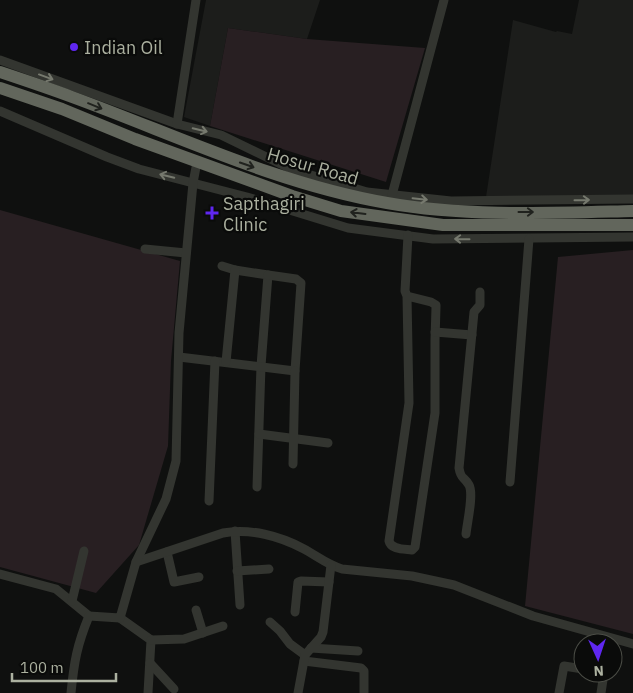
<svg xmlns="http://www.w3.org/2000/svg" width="633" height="693" font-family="'IBM Plex Sans',sans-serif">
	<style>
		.built { fill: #1c1d1b }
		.green { fill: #281f22 }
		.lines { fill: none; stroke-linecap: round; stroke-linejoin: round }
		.minor { stroke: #333530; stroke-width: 9 }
		.highway { stroke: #62665c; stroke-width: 12 }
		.oneway { stroke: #76796e }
		.oneway2 { stroke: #20221e }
		.poi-dot { fill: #5f27f0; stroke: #0a0b0a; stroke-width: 2 }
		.labels { text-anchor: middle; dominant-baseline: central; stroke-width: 4.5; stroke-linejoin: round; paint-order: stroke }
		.poi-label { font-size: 18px; fill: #acb1a0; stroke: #0a0b0a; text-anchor: start }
		.street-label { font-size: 18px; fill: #acb1a0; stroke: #0a0b0a }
	</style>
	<rect width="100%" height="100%" fill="#0f100f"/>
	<g class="built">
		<path d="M206,0H320L307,39L228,28L210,126L184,117Z"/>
		<path d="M579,0H633V196L486,197L513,20L556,32L557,31L572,34Z"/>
	</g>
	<g class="green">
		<path d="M228,28L307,39L425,48L386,182L210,126Z"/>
		<path d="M0,210L180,261L171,361L168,446L139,545L96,593L0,567Z"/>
		<path d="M633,250V634L525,606L558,257Z"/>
	</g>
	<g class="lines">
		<g class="minor">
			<path d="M0,60L177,124L221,135L291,169L367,192L451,201L633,199"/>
			<path d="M0,111L107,157L139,169L247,197L348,228L433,239L633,237"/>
			<path d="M177,124L196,0"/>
			<path d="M392,195L444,0"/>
			<path d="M145,249L186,253"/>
			<path d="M222,266L235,270L268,275L261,366L257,487"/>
			<path d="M407,296L431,302L436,305V307L435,340V413L415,547L412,550C404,549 391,550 389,541L409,403L407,296L405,291L408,235"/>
			<path d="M435,332L472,335"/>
			<path d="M179,357L295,371L301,283L296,279L268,275"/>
			<path d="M226,362L235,270"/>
			<path d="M259,434L328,443"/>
			<path d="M293,464L295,371"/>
			<path d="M510,482L529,239"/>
			<path d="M209,501L215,361"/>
			<path d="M235,531L240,605"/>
			<path d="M466,534C467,523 474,494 469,485C464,476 461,480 459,468L474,312L480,305V292"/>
			<path d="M167,552L174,582L199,577"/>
			<path d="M136,562L223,533C250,528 280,536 304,549C317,556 328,565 342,569L412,576L454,585L533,616L633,644"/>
			<path d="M237,571L269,569"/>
			<path d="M0,574L56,589L89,616"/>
			<path d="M72,601L84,551"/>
			<path d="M196,610L203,633"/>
			<path d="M295,612L298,582L301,581L329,582"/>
			<path d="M120,618L151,640L148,693"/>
			<path d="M270,622L280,631L290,644L305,655"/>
			<path d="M151,640L184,639L223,626"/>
			<path d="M311,648L358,651"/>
			<path d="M304,661L361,668L364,671V692"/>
			<path d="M150,663L174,689"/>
			<path d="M71,693C74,662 77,645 89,616L120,618L136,562L166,499L176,461L179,333L193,183L197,162"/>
			<path d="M298,693L305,655L321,637L323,632L331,565"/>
			<path d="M559,693L564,666L583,669"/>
			<path d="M601,693L604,673"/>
		</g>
		<g class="highway">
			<path d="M0,72C24,80 48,88 72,97C176,135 277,184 387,203C466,217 553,213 633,211"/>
			<path d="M0,88L62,109L135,139L292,196L341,211L443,225H633"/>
		</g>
	</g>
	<defs><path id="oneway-shaft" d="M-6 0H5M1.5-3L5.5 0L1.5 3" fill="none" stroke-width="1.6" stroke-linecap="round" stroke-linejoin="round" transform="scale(1.25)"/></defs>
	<g class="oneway">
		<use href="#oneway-shaft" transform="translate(46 77) rotate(20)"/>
		<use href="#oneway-shaft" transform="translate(200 130) rotate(13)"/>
		<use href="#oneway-shaft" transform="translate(167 176) rotate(-166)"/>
		<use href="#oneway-shaft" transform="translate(420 199) rotate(6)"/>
		<use href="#oneway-shaft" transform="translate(582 200) rotate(-1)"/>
		<use href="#oneway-shaft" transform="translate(462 239) rotate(-179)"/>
	</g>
	<g class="oneway2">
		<use href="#oneway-shaft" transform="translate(95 106) rotate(22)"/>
		<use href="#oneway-shaft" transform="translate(247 165) rotate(19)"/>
		<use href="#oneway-shaft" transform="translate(526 212)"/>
		<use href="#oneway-shaft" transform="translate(358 213) rotate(-173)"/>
	</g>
	<g class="poi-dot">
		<circle cx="74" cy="47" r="5"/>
		<path d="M209.5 205.5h5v5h5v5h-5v5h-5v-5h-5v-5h5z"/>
	</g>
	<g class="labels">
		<g class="poi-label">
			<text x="84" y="47">Indian Oil</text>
			<text x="223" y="203">Sapthagiri<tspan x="223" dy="21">Clinic</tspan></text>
		</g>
		<g class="street-label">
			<text transform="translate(313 166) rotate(16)">Hosur Road</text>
		</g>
	</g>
	<g transform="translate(598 658) rotate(177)"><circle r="24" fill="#0a0b0a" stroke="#4b4d46"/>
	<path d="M0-4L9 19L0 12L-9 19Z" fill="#5f27f0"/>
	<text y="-8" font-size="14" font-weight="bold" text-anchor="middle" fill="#acb1a0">N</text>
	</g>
	<path d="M12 673v8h104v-8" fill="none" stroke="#acb1a0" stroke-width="2.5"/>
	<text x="20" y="673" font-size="15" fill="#acb1a0" stroke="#0a0b0a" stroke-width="4" paint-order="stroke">100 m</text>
</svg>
